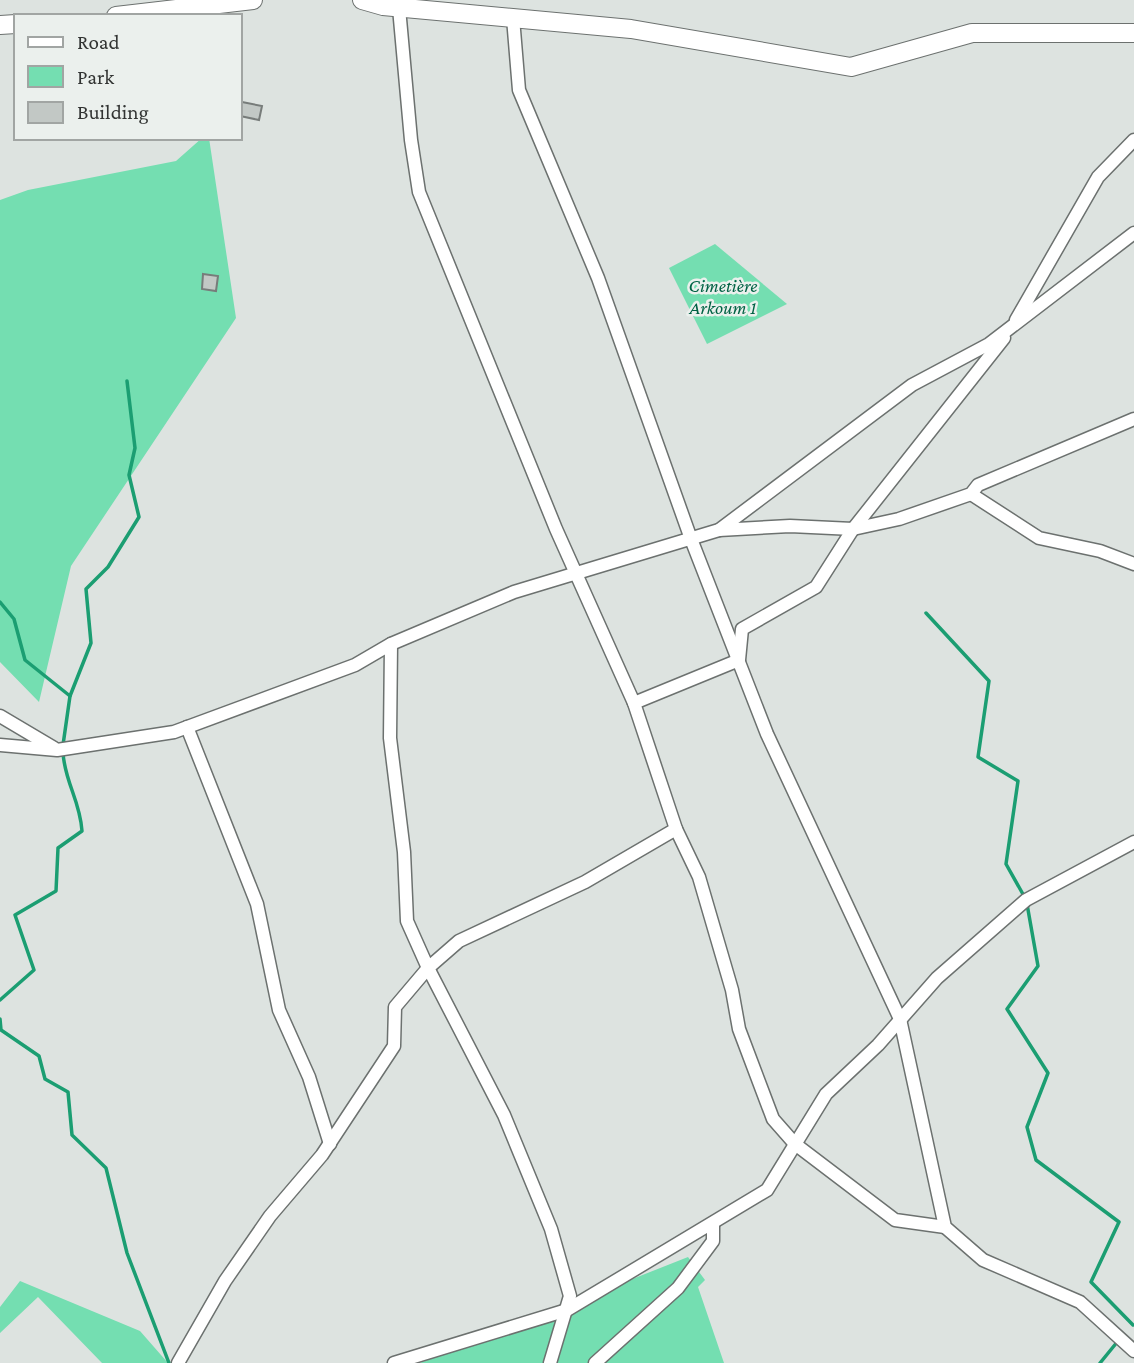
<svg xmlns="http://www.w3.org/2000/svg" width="1134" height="1363" font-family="'Crimson Pro',serif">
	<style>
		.green { fill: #74deb1 }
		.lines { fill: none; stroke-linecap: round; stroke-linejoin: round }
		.stream { stroke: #1b9e72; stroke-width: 3.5 }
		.building { fill: #c2c8c5; stroke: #777c7a; stroke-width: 2 }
		.street-casing { stroke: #6c716f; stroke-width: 15 }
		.secondary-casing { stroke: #6c716f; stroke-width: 20 }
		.street { stroke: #fff; stroke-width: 12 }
		.secondary { stroke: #fff; stroke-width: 18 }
		.labels { text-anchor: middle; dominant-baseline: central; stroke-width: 5; stroke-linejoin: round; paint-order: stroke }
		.park-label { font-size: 19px; font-style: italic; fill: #006244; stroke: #ebf0ed }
	</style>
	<rect width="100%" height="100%" fill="#dde3e0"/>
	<g class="green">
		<path d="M202,138H209L236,318L71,566L39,702L0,662V200L28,190L176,161Z"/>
		<path d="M715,244L787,304L707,344L669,268Z"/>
		<path d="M688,1257L705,1280L698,1287L724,1363H420Z"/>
		<path d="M20,1281L140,1331L168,1363H102L38,1297L0,1333V1307Z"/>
	</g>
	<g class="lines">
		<g class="stream">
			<path d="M0,602L14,619L25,660L70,696"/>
			<path d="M926,613L989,681L978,757L1018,781L1006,864L1024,896"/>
			<path d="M63,745L70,696L91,643L86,589L108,567L139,517L129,475L135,448L127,381"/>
			<path d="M1027,904L1038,966L1007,1009L1048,1073L1027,1127L1036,1160L1119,1222L1091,1282L1133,1325"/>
			<path d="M0,1000L34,970L15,915L56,891L58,848L82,831C80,800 65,783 63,753"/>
			<path d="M0,1019L1,1030L39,1056L45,1079L68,1092L72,1135L106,1168L127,1253L169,1363"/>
			<path d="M1100,1363L1118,1341"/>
		</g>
	</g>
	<g class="building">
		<path d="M242,102L262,106L259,120L240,116Z"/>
		<path d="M203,274L218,276L216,291L202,289Z"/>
	</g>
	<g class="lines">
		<defs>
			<g id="street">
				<path d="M399,8L411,140L419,192L556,529L634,703L676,829L699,877L732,990L739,1029L773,1119L795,1144L895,1220L945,1227"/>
				<path d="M513,18L519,90L598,278L691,539L767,734L900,1019L945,1227L983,1260L1080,1302L1134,1351"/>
				<path d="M1016,320L1098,177L1134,140"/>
				<path d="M971,494L1039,538L1100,551L1134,564"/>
				<path d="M719,530L790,526L853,529L899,519L971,494L978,485L1134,419"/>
				<path d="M391,644L390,738L404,852L407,921L428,968L504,1115L551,1229L570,1296L550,1363"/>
				<path d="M634,703L739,660L742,629L816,587L853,529L1004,338"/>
				<path d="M0,716L54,748"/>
				<path d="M187,727L257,904L279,1010L309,1077L330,1144"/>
				<path d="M0,745L57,750L174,732L355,665L391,644L514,592L719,530L912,385L989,344L1134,233"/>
				<path d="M178,1363L225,1281L270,1216L322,1155L394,1046L395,1007L428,968L459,941L585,882L676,829"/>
				<path d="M394,1363L567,1310L767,1190L826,1094L878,1045L937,978L1026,900L1134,842"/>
				<path d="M595,1363L678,1288L713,1241V1223"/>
			</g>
			<g id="secondary">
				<path d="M362,0L383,6L631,29L851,67L972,33H1134"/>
				<path d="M116,16L253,0"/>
				<path d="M0,25L16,24"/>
			</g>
		</defs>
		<use href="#street" class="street-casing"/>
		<use href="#secondary" class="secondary-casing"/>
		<use href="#street" class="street"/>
		<use href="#secondary" class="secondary"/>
	</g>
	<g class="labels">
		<g class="park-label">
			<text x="723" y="285">Cimetière<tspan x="723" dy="22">Arkoum 1</tspan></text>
		</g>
	</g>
	<rect x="14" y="14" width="228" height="126" fill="#ebf0ed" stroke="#a1a5a3" stroke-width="2"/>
	<rect x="28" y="37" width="35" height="10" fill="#ffffff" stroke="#a1a5a3" stroke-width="2"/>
	<text x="77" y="49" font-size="21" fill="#323433">Road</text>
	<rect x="28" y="66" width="35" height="21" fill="#74deb1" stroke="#a1a5a3" stroke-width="2"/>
	<text x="77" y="84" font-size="21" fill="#323433">Park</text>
	<rect x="28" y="102" width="35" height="21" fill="#c2c8c5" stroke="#a1a5a3" stroke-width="2"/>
	<text x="77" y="119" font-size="21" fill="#323433">Building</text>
</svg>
